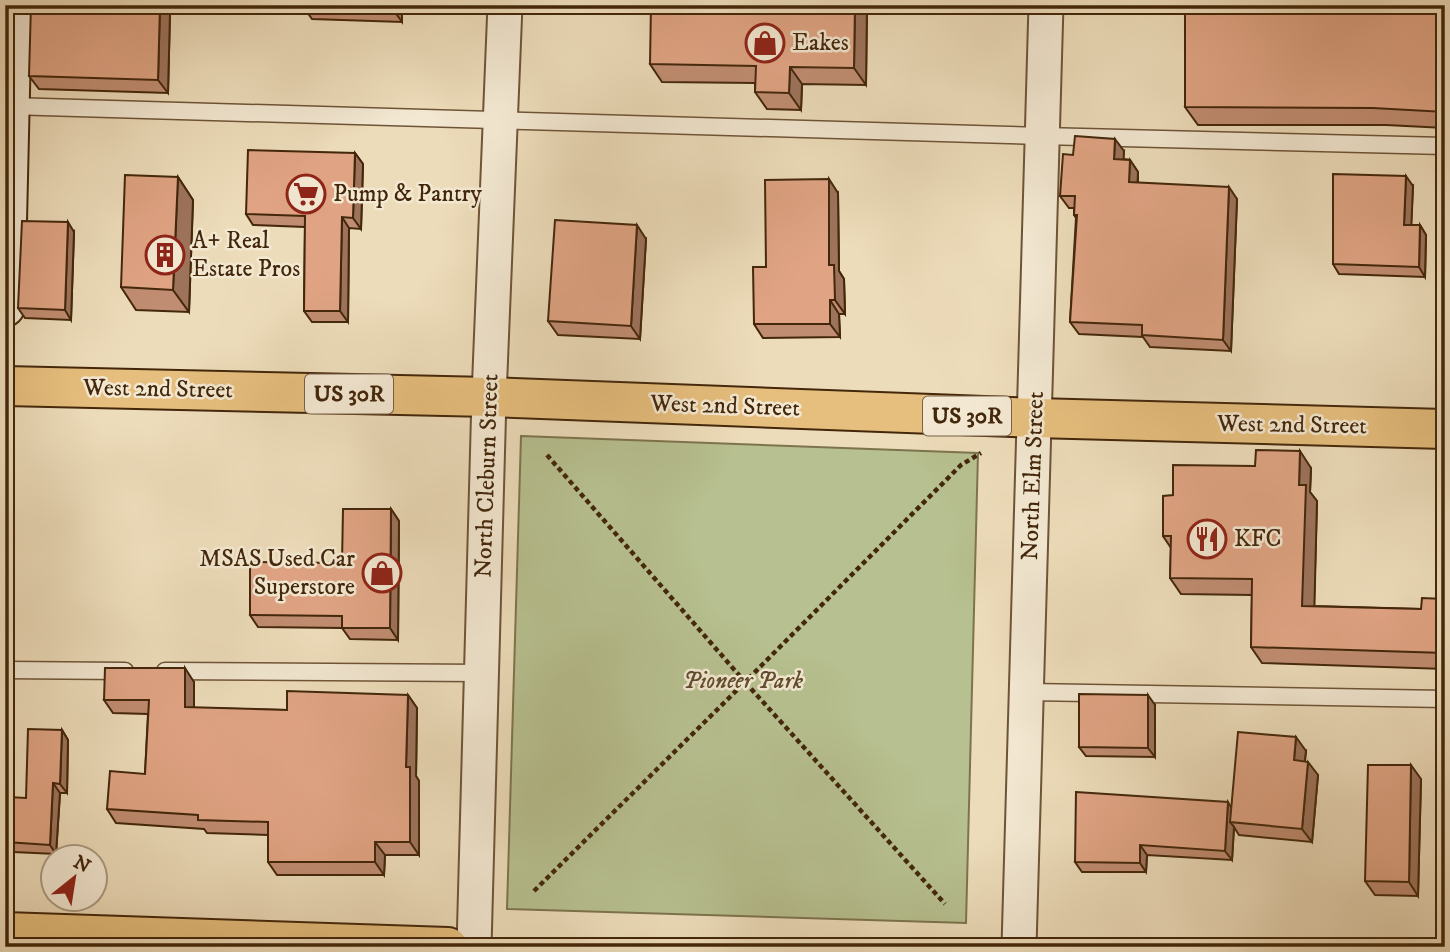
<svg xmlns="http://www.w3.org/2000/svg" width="1450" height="952" font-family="'IM FELL DW Pica',serif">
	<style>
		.green { fill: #b7c090; stroke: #7d744e; stroke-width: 2 }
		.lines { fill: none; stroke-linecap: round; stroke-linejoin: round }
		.lane-casing { stroke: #6e5437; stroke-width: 19 }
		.street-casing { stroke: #6e5437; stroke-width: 37 }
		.secondary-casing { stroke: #43270b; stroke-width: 42 }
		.highway-casing { stroke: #43270b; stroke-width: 42 }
		.path { stroke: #43270b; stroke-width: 4.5; stroke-dasharray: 5 3.5; stroke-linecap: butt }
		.lane { stroke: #f3e8d2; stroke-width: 16 }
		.street { stroke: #f3e8d2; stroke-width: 33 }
		.secondary { stroke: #f3e8d2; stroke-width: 38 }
		.highway { stroke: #e6be7d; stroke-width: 38 }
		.wall { fill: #c18d72; stroke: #43270b; stroke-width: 2 }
		.shaded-wall { fill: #9d735c; stroke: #43270b; stroke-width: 2 }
		.building { fill: #e0a484; stroke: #43270b; stroke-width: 2 }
		.labels { text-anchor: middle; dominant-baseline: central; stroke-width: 5; stroke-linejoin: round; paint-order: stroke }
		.shield { fill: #f3e8d2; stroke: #786147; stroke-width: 2 }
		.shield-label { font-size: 23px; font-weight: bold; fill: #43270b }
		.poi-label { font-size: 24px; fill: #43270b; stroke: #f3e8d2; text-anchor: start }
		.street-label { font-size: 24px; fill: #43270b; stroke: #f3e8d2 }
		.park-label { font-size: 24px; font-style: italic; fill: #604d2c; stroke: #f3e8d2 }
	</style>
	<rect width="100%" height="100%" fill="#eddcba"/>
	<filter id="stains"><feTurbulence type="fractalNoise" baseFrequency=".00286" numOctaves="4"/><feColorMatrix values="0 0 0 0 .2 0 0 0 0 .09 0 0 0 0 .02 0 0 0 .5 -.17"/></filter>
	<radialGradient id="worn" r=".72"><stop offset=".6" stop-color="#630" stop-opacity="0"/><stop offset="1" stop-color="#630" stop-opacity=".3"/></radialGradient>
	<path class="green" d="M521,436L978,453L966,923L507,909Z"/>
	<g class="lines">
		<defs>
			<g id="lane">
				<path d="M9,106L1042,136L1445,146"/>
				<path d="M5,670L125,671"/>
				<path d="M165,671L481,673"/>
				<path d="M1028,692L1445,699"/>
			</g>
			<g id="street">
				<path d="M474,947L489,397L505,5"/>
				<path d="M1019,947L1046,5"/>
			</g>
			<path id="secondary" d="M5,307L12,5"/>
			<g id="highway">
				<path d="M5,386L489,397L1035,418L1445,429"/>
				<path d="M5,932L448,947"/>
			</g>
		</defs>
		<use href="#lane" class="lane-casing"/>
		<use href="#street" class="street-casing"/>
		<use href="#secondary" class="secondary-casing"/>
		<use href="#highway" class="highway-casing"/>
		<g class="path">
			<path d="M547,455L745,682L961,465L981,453"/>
			<path d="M534,891L745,682L945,904"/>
		</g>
		<use href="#lane" class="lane"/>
		<use href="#street" class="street"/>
		<use href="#secondary" class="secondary"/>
		<use href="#highway" class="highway"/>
	</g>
	<g class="wall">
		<path d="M302,5H402V22L312,19Z"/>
		<path d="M867,5L866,85L802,84L801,110L767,109L755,92V83L662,82L650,64Z"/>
		<path d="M1445,5V128L1386,125H1198L1185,107Z"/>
		<path d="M170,13L168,93L39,89L29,76Z"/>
		<path d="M1124,151L1123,159L1130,160L1138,172V183L1237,199L1231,351L1150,347L1143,337L1079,334L1070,322L1076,218L1074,215V208H1069L1060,196Z"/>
		<path d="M355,153L363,164L361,229L349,228L348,322H312L304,311L305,227L253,225L246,214Z"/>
		<path d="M178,177L193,200L189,312L136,310L121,287Z"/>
		<path d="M1413,186L1411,225H1420L1426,235L1425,277L1339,274L1333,264Z"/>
		<path d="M838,193L839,271L844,279L845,314H839L840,337L763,338L754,324L766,267Z"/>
		<path d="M74,232L71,320L25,318L18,308Z"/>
		<path d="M646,239L640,339L558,335L548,321Z"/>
		<path d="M1311,468L1310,492L1317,501L1314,606L1421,609L1445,599V669L1262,663L1251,647L1252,595L1181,594L1170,578L1171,548L1163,536L1173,495Z"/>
		<path d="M391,509L399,521L398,640L350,639L342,628L258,627L250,615L342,563Z"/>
		<path d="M194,682V708L287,710L408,695L417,708L416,776L419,781V855H385L384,875H277L268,862V835L207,833L204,829L116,823L107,809L145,774L148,714L113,713L104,700Z"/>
		<path d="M1155,705V757L1086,756L1079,747Z"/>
		<path d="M62,730L68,740L67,793H60L56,854L13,852L6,842L26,798Z"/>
		<path d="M1306,751L1305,761L1318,775L1312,842L1239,835L1234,827L1232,860L1147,855L1146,872H1082L1075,862L1231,807Z"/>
		<path d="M1421,779L1418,896L1375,895L1365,881Z"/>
	</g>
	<g class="shaded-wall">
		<path d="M160,5H164L170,13L168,93L158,80Z"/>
		<path d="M392,5H402V22L392,8Z"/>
		<path d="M855,5H867L866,85L854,68Z"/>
		<path d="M790,67L802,84L801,110L789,93Z"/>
		<path d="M1115,139L1124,151L1123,171L1114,159Z"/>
		<path d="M355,153L363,164L361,229L353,218Z"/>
		<path d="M1130,160L1138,172L1137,194L1129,182Z"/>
		<path d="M1406,176L1413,186L1411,234L1404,225Z"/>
		<path d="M178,177L193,200L189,312L173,290Z"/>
		<path d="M829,179L838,193L839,271L844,279L845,314L835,300L829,265Z"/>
		<path d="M1229,187L1237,199L1231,351L1223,340Z"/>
		<path d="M342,217L349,228L348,322L340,311Z"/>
		<path d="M68,222L74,232L71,320L65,310Z"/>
		<path d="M637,225L646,239L640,339L631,326Z"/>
		<path d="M1420,225L1426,235L1425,277L1419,267Z"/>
		<path d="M830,300L839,314L840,337L830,324Z"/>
		<path d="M1300,451L1311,468L1310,492L1317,501L1314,622L1302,606L1299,485Z"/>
		<path d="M391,509L399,521L398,640L390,628Z"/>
		<path d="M185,668L194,682V721L185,707Z"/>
		<path d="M408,695L417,708L416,776L419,781V855L410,842L406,767Z"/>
		<path d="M1148,695L1155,705V757L1148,748Z"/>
		<path d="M62,730L68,740L67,793L60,784Z"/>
		<path d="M1296,737L1306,751L1303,774L1294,760Z"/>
		<path d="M1308,762L1318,775L1312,842L1302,829Z"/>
		<path d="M1411,765L1421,779L1418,896L1409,882Z"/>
		<path d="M53,783L60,793L56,854L50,845Z"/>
		<path d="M1228,802L1234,812L1230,822L1234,827L1232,860L1225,851Z"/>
		<path d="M375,842L385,855L384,875L375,862Z"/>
		<path d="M1140,845L1147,855L1146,872L1140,863Z"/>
	</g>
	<g class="building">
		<path d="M31,5H160L158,80L29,76Z"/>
		<path d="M307,5H392V8Z"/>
		<path d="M651,5H855L854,68L790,67L789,93L755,92L756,66L650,64Z"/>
		<path d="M1185,5H1445V112L1373,108L1185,107Z"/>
		<path d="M1075,136L1115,139L1114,159L1130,160L1129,182L1229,187L1223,340L1142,335V325L1070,322L1077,215H1074L1075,196H1060L1063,154L1073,155Z"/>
		<path d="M248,150L355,153L353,218L342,217L340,311H304L305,216L246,214Z"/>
		<path d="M1333,174L1406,176L1404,225H1420L1419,267L1333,264Z"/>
		<path d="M125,175L178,177L173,290L121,287Z"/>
		<path d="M829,179V265H834L835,300H830V324H754L753,267H766L765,180Z"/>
		<path d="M555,220L637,225L631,326L548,321Z"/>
		<path d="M22,221L68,222L65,310L18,308Z"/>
		<path d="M1256,450L1300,451L1299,485H1306L1302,606L1421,609L1422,598L1445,599V653L1251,647L1252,579L1170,578L1171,536H1163V496L1173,495V465L1255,466Z"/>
		<path d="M343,509H391L390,628H342V616L250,615V562L342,563Z"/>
		<path d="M105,668H185V707L287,710V691L408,695L406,767H410V842H375V862H268V822L198,820V815L107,809L110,771L145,774L149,700H104Z"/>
		<path d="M1079,694L1148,695V748L1079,747Z"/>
		<path d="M28,729L62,730L60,784L53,783L50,845L6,842L8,797L26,798Z"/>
		<path d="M1238,732L1296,737L1294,760L1308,762L1302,829L1230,822Z"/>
		<path d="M1368,765H1411L1409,882L1365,881Z"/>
		<path d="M1076,792L1228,802L1225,851L1140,845V863L1075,862Z"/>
	</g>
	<defs>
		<symbol id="shop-ring" viewBox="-11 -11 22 22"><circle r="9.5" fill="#f3e8d2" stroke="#8f2418" stroke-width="1.5"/><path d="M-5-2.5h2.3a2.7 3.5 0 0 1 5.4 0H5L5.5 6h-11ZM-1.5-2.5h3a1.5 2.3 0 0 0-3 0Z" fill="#8f2418"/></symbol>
		<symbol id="supermarket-ring" viewBox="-11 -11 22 22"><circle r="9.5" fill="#f3e8d2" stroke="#8f2418" stroke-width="1.5"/><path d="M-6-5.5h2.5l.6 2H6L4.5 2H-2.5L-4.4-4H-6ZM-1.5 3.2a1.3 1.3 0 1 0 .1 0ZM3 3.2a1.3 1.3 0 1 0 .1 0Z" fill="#8f2418"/></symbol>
		<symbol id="building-ring" viewBox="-11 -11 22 22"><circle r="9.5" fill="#f3e8d2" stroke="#8f2418" stroke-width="1.5"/><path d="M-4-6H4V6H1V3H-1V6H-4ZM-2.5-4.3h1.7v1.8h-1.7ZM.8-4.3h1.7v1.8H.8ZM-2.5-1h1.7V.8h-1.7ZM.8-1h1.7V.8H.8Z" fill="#8f2418"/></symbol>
		<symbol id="restaurant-ring" viewBox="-11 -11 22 22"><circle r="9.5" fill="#f3e8d2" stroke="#8f2418" stroke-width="1.5"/><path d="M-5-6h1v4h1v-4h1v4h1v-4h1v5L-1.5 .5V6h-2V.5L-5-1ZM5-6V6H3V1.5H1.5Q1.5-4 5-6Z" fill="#8f2418"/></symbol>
	</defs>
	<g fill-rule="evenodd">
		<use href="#shop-ring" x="743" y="21" width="44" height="44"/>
		<use href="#supermarket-ring" x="284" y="172" width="44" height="44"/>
		<use href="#building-ring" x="143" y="233" width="44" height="44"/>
		<use href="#restaurant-ring" x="1185" y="517" width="44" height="44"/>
		<use href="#shop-ring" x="360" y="551" width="44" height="44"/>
	</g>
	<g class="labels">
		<g class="shield">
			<rect x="305" y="374.5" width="88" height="39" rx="5"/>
			<rect x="923" y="396.5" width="88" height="39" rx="5"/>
		</g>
		<g class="shield-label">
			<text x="349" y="394">US 30R</text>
			<text x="967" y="416">US 30R</text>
		</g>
		<g class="poi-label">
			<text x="792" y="43">Eakes</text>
			<text x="333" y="194">Pump &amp; Pantry</text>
			<text x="192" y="241">A+ Real<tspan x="192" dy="28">Estate Pros</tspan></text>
			<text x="1234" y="539">KFC</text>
			<text x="355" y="559" text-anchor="end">MSAS Used Car<tspan x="355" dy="28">Superstore</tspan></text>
		</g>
		<g class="street-label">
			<text transform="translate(158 389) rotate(1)">West 2nd Street</text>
			<text transform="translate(725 406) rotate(2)">West 2nd Street</text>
			<text transform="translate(1292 425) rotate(1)">West 2nd Street</text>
			<text transform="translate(487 476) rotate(-88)">North Cleburn Street</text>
			<text transform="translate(1033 476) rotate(-88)">North Elm Street</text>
		</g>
		<g class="park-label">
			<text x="743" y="681">Pioneer Park</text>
		</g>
	</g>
	<rect width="1450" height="952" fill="none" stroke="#eddcba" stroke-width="28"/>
	<rect x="7" y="7" width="1436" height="938" fill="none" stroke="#43270b" stroke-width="3.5"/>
	<rect x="14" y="14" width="1422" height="924" fill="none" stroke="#43270b" stroke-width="2"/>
	<g transform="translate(74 878) rotate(30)"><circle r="33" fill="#f3e8d2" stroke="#ad9b82" stroke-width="2"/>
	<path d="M0-5L12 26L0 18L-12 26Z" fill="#8f2418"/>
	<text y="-10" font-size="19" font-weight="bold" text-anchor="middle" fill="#43270b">N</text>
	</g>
	<rect width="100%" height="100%" filter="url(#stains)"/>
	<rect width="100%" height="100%" fill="url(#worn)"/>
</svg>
